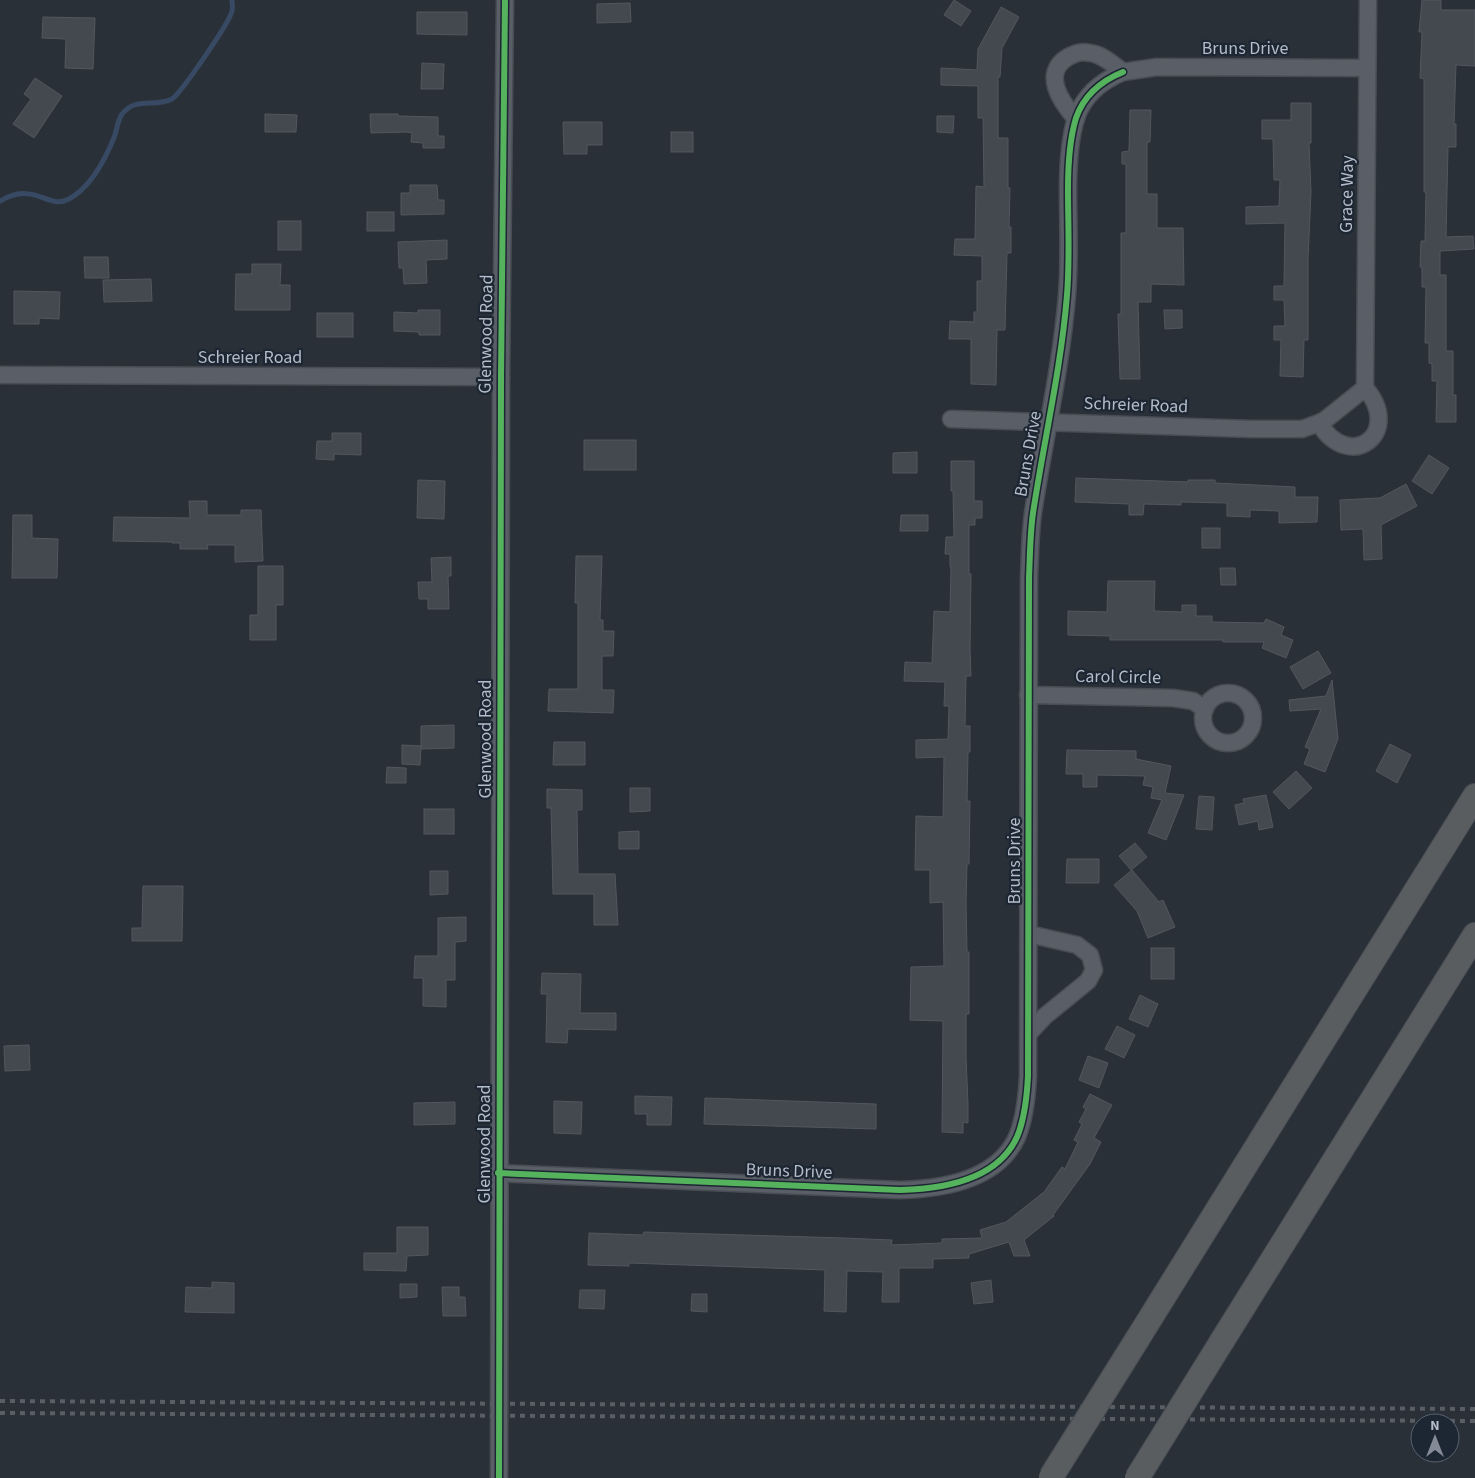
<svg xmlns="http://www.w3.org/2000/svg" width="1475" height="1478" font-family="'Source Sans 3',sans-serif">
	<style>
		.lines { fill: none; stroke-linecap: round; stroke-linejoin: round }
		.stream { stroke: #384963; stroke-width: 5 }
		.building { fill: #444950; stroke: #52575f }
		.minor-casing { stroke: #484c53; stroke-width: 19 }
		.highway-casing { stroke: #474c53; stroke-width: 26 }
		.minor { stroke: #5a5e66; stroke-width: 16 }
		.highway { stroke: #5a5d60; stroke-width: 24 }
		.rail { stroke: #595d64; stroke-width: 4; stroke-dasharray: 5 5; stroke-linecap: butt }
		.highway-bridge-casing { stroke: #474c53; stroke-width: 26; stroke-linecap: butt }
		.highway-bridge { stroke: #5a5d60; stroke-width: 24 }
		.cycleway-casing { stroke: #1d2633; stroke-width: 9 }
		.cycleway { stroke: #56b35d; stroke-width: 6 }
		.labels { text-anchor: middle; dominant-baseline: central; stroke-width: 4.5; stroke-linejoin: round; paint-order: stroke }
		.street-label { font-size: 18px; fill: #b4bcc9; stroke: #1d2633 }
	</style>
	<rect width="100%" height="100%" fill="#2a3038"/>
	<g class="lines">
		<path class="stream" d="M0,201C9,196 18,192 29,194C43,195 54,207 69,199C91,187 106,158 115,135C117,128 118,120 122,114C136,96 156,108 172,99C181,93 230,22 232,11C233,8 232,3 232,0"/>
	</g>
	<g class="building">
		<path d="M954,0L971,11L961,26L944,15Z"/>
		<path d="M1422,0H1441V10H1475V66L1456,65L1454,124H1456V147H1448L1446,237L1473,236L1474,249L1440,251V275H1446V351H1453V395H1456V422H1436L1437,381H1432V364L1429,363V343H1425L1426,287H1422V267H1420L1421,241H1425L1426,192H1424V79L1420,78L1422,32H1419Z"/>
		<path d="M630,3L631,22L597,23V4Z"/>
		<path d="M1001,7L1019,17L1002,48L1000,77H998V138H1008V188H1010L1009,227H1011V253H1007L1005,330H997L996,385L971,384V339H949L950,321L974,322V312H977V281H982V256L954,255L955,239H975L976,186L984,187L983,118H978V86L941,85V68L977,70L978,49Z"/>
		<path d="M417,12H467V35L417,34Z"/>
		<path d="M43,17L95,18L93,69L65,68L66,39L42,38Z"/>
		<path d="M422,63L444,64L443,89H421Z"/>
		<path d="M35,78L62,96L34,138L13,124L31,99L24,94Z"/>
		<path d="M1291,103H1311V143H1309L1311,192L1308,259V340H1304L1303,377L1280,376L1281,340H1274V326H1285L1284,300H1274V286H1284L1285,223L1246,224V207L1279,206L1280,180H1274L1273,139H1262V120H1291Z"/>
		<path d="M1130,110H1151L1150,142H1147V194H1157V228H1183L1184,285L1151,284V302H1138L1140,379H1120L1118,314H1121V233H1126V164H1122V152L1129,151Z"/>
		<path d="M265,114L297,115L296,132H265Z"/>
		<path d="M370,114H398V116L438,117V136H444V148H423V143L411,142L412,133L407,132L371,133Z"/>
		<path d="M937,116H954L953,133L937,132Z"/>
		<path d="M563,122H602V145H587V154H564Z"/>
		<rect x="671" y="132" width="22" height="20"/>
		<path d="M410,185H437L438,200H444V214L401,215V193H410Z"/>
		<rect x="367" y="212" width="27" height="19"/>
		<rect x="278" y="221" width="23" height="29"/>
		<path d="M447,240V259L426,260L427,283L404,284L403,268H399L398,242Z"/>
		<path d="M84,257H108L109,278H85Z"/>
		<path d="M252,264H281L280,285H290V310H235L236,274H252Z"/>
		<path d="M151,279L152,301L104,302L103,280Z"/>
		<path d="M14,291L60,292L59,319L39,318V324H14Z"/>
		<path d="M418,310H440V335H419V332L394,331V312L418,313Z"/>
		<path d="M1164,310H1182V328L1165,329Z"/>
		<rect x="317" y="313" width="36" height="24"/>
		<path d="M332,433H361V455L334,454V460L316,459L317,441H332Z"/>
		<rect x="584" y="440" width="52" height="30"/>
		<path d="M917,452V473H893V453Z"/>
		<path d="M1429,455L1449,468L1432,494L1412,481Z"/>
		<path d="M951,461H974V501H982V518H975V525H969V574H971L970,650L971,676H966L965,726H970V752H968L967,801H970L969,864H967L966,902L967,952H969V1014H966V1056L968,1105V1123L963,1122V1133L942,1132L943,1021L910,1020L911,967L944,966L943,902L930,903V870H915L916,816L943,817L944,757L916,758V740L948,739L949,706H944L945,682L904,681L905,662L932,663L934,611L950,612L951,567H950V554H945L946,537H954L953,491H951Z"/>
		<path d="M1076,478L1188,482V480H1215V483L1295,487V497H1318L1317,522L1279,523V511L1250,510V517L1227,516V503L1181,502V505L1144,504L1143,515H1129V504L1075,502Z"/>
		<path d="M418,480L445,481L444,519L417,518Z"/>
		<path d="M1406,484L1417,506L1381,525L1382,559L1364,560L1363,529L1341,530L1340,500L1380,498Z"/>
		<path d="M189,501H207V515H241V510H261L263,561L235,562V545H207L208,549H180V543H172V542L113,541L114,517L190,518Z"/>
		<path d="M13,515H32V538L58,539L57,578H12Z"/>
		<path d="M901,515H928V531H900Z"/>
		<rect x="1202" y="528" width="18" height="20"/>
		<path d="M576,556H602L600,620H603V631H614L613,656H602V690H614L613,713L548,711L549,689H578V603H575Z"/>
		<path d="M451,557V576H448L449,609H428V599H419L418,582H432L431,558Z"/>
		<path d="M258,566H283V605H276V640H250V615H258Z"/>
		<path d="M1220,568H1235L1236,585H1221Z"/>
		<path d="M1108,581H1155L1154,611L1182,612V605H1196V616H1212V622L1264,623L1266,619L1284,627L1281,635L1293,640L1286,658L1262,648L1264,642H1223V640H1110V636L1068,635V611L1107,612Z"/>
		<path d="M1318,651L1331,673L1303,689L1290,667Z"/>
		<path d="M1332,680L1338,739L1325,772L1304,764L1310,749L1305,747L1321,709L1290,711L1289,700L1326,696Z"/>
		<path d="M454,725V748L421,749V726Z"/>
		<path d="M554,742H585V765H553Z"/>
		<path d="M1390,744L1411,755L1397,783L1376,771Z"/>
		<path d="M402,745L421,746L420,765L402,764Z"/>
		<path d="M1067,750L1136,751V759L1171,766L1165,793L1184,795L1166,840L1148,833L1162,800L1151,798L1153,787L1143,785L1145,776L1097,775V787H1083V774H1066Z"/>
		<path d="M387,767L406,768V783H386Z"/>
		<path d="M1296,771L1312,788L1289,809L1273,792Z"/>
		<path d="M630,788H650V811L630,812Z"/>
		<path d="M547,789L582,790V810H577L578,874H615L618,925H594V894H553L551,808H547Z"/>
		<path d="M1266,795L1273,827L1259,830L1258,821L1239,825L1235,805L1244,803L1243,799Z"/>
		<path d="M1199,796L1214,797L1212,830L1196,829Z"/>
		<rect x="424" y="809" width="30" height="25"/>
		<path d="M639,831V849H619V832Z"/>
		<path d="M1135,843L1147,857L1131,870L1119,856Z"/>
		<path d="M1067,859H1099V883H1066Z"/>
		<path d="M1132,870L1159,902L1163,900L1175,927L1148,938L1137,911L1114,885Z"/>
		<path d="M430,871H448V894L430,895Z"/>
		<path d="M143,886H183L182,941H132V928H142Z"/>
		<path d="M466,917V941L455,942V980H446V1007L423,1006V978H414L415,956H438V918Z"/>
		<rect x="1151" y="948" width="23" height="31"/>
		<path d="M542,973L581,974L580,1013H616V1030L568,1029L567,1043L546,1042L547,994H541Z"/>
		<path d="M1140,995L1158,1004L1148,1027L1129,1019Z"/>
		<path d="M1117,1026L1135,1035L1124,1058L1105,1049Z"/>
		<path d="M29,1045L30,1070L5,1071L4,1046Z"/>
		<path d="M1088,1056L1108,1063L1099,1088L1079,1080Z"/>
		<path d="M1090,1094L1112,1105L1094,1138L1101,1142L1090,1164L1053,1215L1054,1216L1024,1240L1030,1256H1014L1009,1242L969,1254V1258L933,1259V1268H899V1302H882L883,1272L847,1271L846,1312L824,1311L825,1270L629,1263V1266L588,1265L589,1233L643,1235L644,1232L843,1238L892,1240L891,1245L942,1243V1239L982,1238L980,1230L1006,1222L1044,1192L1062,1167L1065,1169L1078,1142L1074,1140L1082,1124L1079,1122L1086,1109L1083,1107Z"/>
		<path d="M635,1096L672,1097L671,1125H647V1114H635Z"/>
		<path d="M705,1098L876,1104V1129L704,1124Z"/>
		<path d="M554,1101L582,1102L581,1134L554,1133Z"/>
		<path d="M455,1102V1124L414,1125V1103Z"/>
		<path d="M397,1227H428V1255L407,1256L406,1271L364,1270V1253H397Z"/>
		<path d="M991,1280L993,1302L974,1304L971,1283Z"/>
		<path d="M212,1282L234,1283V1313L185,1312L186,1287L212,1288Z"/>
		<path d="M400,1284H417V1297L400,1298Z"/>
		<path d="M442,1287H459V1297H465L466,1316H443Z"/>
		<path d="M580,1290H605L604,1309L579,1308Z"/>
		<path d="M692,1294H707V1312L691,1311Z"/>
	</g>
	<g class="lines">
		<defs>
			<g id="minor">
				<path d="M1076,119C1061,102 1041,73 1068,57C1076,53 1081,51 1090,53C1102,54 1114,65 1123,72L1157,67L1367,68"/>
				<path d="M0,375L501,377"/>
				<path d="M1365,388L1368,0"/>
				<path d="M951,419L1252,429H1302L1319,423L1325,420L1365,388"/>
				<path d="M1319,423C1350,474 1404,432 1365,388"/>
				<circle cx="1228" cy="718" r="25"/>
				<path d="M1028,695L1173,698L1193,701L1205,709"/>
				<path d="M1029,934L1077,945L1090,955L1094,970L1088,981L1045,1016L1029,1033"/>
				<path d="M498,1173L900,1190C942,1189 997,1181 1017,1137C1025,1118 1027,1096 1028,1076L1029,577C1030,556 1030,534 1033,513C1044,440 1061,369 1067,295C1070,260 1068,224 1068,189C1068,165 1069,141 1076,118C1084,95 1101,81 1123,72"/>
				<path d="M499,1478L501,377L505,0"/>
			</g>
			<g id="highway">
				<path d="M1138,1338L1475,796"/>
				<path d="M1222,1341L1475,935"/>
			</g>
		</defs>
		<use href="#minor" class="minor-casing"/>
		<use href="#highway" class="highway-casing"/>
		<use href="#minor" class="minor"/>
		<use href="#highway" class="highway"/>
		<g class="rail">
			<path d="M0,1401L1475,1409"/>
			<path d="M0,1413L1475,1421"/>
		</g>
		<defs>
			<g id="highway-bridge">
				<path d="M1051,1477L1138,1338"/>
				<path d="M1137,1478L1222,1341"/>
			</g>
		</defs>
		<use href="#highway-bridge" class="highway-bridge-casing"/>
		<use href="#highway-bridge" class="highway-bridge"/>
		<defs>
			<g id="cycleway">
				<path d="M498,1173L900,1190C942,1189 997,1181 1017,1137C1025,1118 1027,1096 1028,1076L1029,577C1030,556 1030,534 1033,513C1044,440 1061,369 1067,295C1070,260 1068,224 1068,189C1068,165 1069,141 1076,118C1084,95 1101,81 1123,72"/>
				<path d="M499,1478L501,377L505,0"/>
			</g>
		</defs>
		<use href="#cycleway" class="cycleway-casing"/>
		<use href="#cycleway" class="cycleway"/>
	</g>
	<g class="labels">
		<g class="street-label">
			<text x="1245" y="48">Bruns Drive</text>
			<text transform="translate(1347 194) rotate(-89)">Grace Way</text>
			<text transform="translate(486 334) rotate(-89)">Glenwood Road</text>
			<text x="250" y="357">Schreier Road</text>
			<text transform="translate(1136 405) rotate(2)">Schreier Road</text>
			<text transform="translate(1028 454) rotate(-80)">Bruns Drive</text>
			<text transform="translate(1118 677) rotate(1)">Carol Circle</text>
			<text transform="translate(485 739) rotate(-90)">Glenwood Road</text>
			<text transform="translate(1014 861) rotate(-90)">Bruns Drive</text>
			<text transform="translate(484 1144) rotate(-90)">Glenwood Road</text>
			<text transform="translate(789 1171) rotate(2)">Bruns Drive</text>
		</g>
	</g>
	<g transform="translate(1435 1438)"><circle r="24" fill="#1d2633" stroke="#59626f"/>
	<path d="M0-4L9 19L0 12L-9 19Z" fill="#848b96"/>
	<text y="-8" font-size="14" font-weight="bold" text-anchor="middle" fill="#b4bcc9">N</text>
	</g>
</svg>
